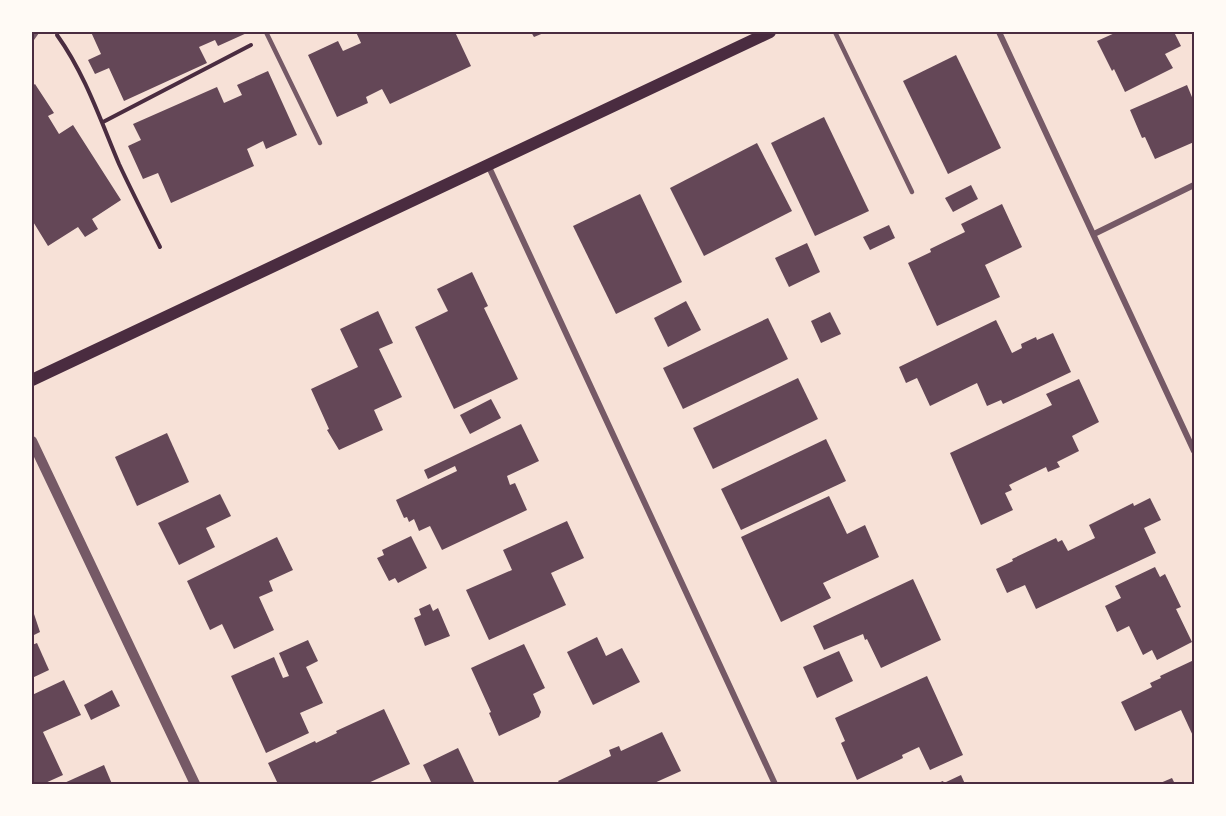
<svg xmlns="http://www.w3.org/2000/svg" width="1226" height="816" font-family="Barlow,sans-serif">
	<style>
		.building { fill: #644757 }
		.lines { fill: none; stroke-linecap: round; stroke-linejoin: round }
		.path { stroke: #4a2c40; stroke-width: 4 }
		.service { stroke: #755966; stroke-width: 4.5 }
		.minor { stroke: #755966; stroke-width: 6 }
		.tertiary { stroke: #755966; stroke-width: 10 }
		.secondary { stroke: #4a2c40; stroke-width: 12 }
		.neatline { fill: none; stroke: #4a2c40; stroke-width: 2 }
	</style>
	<rect width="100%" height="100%" fill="#f7e1d7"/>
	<g class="building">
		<path d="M91,32H249L218,46L215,40L199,47L207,63L124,101L109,68L95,74L88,60L101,54Z"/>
		<path d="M356,32H455L471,66L390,104L382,89L366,97L368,103L337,117L308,55L338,41L343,51L361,43Z"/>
		<path d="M531,32H546L534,37Z"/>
		<path d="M1117,32H1174L1181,46L1165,54L1173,68L1125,92L1114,69L1112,71L1097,41Z"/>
		<path d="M956,55L1001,148L948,174L903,81Z"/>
		<path d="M268,71L297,135L266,149L263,141L247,149L254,166L171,203L158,173L143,179L128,146L141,140L133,124L217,87L224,103L242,95L237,85Z"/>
		<path d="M35,84L54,113L48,116L59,134L73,125L121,200L92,219L98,229L85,237L78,227L48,246L32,220V86Z"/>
		<path d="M1187,85L1194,102V142L1155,159L1145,137L1142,138L1130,110Z"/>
		<path d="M824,117L869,211L815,236L771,143Z"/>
		<path d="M757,143L792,211L704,256L670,188Z"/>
		<path d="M971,185L978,199L953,212L945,198Z"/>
		<path d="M640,194L682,282L616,314L573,226Z"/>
		<path d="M1002,204L1022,247L985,265L1000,297L937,326L908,263L931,252L930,249L965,232L961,224Z"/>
		<path d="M889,225L895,238L870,250L863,237Z"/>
		<path d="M807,243L820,272L789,287L775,258Z"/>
		<path d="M472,272L488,306L484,308L518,379L454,409L415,327L448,311L437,289Z"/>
		<path d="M686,301L701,330L668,347L654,318Z"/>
		<path d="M378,311L393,343L379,349L402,397L374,410L383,430L339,450L327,430L329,429L311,389L358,367L340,329Z"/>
		<path d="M830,312L841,334L821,343L811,321Z"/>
		<path d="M768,318L788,359L683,409L663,368Z"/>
		<path d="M996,320L1012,353L1022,348L1021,344L1036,337L1037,340L1053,333L1071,372L1003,404L1001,400L987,406L977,383L930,406L917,378L906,383L899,367Z"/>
		<path d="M798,378L818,419L713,469L693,428Z"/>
		<path d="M1079,379L1099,422L1072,436L1079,451L1057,462L1060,467L1048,472L1046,467L1009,485L1012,490L1005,493L1013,510L981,525L950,453L1052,405L1046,394Z"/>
		<path d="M491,399L501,418L470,434L460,415Z"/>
		<path d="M521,424L539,461L507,476L510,485L515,483L527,510L442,550L430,526L419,531L414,519L409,522L407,517L404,518L396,500L457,471L455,466L428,479L424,470Z"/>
		<path d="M167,433L189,482L137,506L115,457Z"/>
		<path d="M826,439L846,481L741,530L721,489Z"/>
		<path d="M220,494L231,516L206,528L215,547L179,565L158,523Z"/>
		<path d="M829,496L847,534L865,525L879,557L823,583L831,598L781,622L741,537Z"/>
		<path d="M1150,498L1161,520L1144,528L1156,553L1036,609L1025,585L1007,593L996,569L1013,561L1012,559L1056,538L1058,542L1062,540L1068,551L1095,538L1089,525L1133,503L1134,506Z"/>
		<path d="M567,521L584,558L551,573L566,605L489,640L466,590L512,570L503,550Z"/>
		<path d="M411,536L427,568L398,583L395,578L389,581L377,558L384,555L382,550Z"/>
		<path d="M277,537L293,570L269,581L273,591L259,597L274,630L234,649L222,624L210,630L187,581Z"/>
		<path d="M1155,567L1160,577L1165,574L1181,607L1176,609L1192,642L1157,660L1152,650L1143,655L1129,626L1117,632L1105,606L1121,598L1115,586Z"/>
		<path d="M913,579L941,640L881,668L867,639L865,640L863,634L824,650L813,626Z"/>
		<path d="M430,604L433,611L438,608L450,636L425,646L414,618L421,615L419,609Z"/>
		<path d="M32,608L40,632L32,636Z"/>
		<path d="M597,637L606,656L622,648L640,682L593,705L567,652Z"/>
		<path d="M308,640L318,661L306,667L323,703L300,713L309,733L266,753L231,676L274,657L283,678L289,676L279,653Z"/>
		<path d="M37,643L49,670L32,678V645Z"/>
		<path d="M524,644L545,688L533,694L541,712L539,717L499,736L489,713L491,712L471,668Z"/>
		<path d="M839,651L853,681L817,698L803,667Z"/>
		<path d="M1194,660V738L1181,710L1135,731L1121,702L1152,687L1150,683L1161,678L1160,676Z"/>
		<path d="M927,676L963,755L930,770L919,747L902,755L903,758L857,780L841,743L845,741L835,718Z"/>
		<path d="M64,680L81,715L43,732L63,775L43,784H32V695Z"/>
		<path d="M112,690L120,706L91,720L84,705Z"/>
		<path d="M384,709L410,764L366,784H278L268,763L315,741L316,743L337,733L336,731Z"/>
		<path d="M662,732L681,771L652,784H560L558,781L611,756L609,750L619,746L621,751Z"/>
		<path d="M458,748L475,784H432L423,765Z"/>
		<path d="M104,765L112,784H62Z"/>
		<path d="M961,775L965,784H935L943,781L944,783Z"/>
		<path d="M1172,778L1175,784H1158Z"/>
	</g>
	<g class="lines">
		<g class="path">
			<path d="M57,35C85,74 100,119 119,164C132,192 146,219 160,247"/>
			<path d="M103,122L251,45"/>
		</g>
		<g class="service">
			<path d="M266,32L320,143"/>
			<path d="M835,32L912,192"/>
			<path d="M32,39L37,32"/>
		</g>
		<g class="minor">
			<path d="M999,32L1194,451"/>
			<path d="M488,165L775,784"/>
			<path d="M1094,234L1194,185"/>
		</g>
		<path class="tertiary" d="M32,441L195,784"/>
		<path class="secondary" d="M32,380L770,32"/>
	</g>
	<rect width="1226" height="816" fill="none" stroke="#fffaf5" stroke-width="66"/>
	<rect x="33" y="33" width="1160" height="750" class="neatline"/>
</svg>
